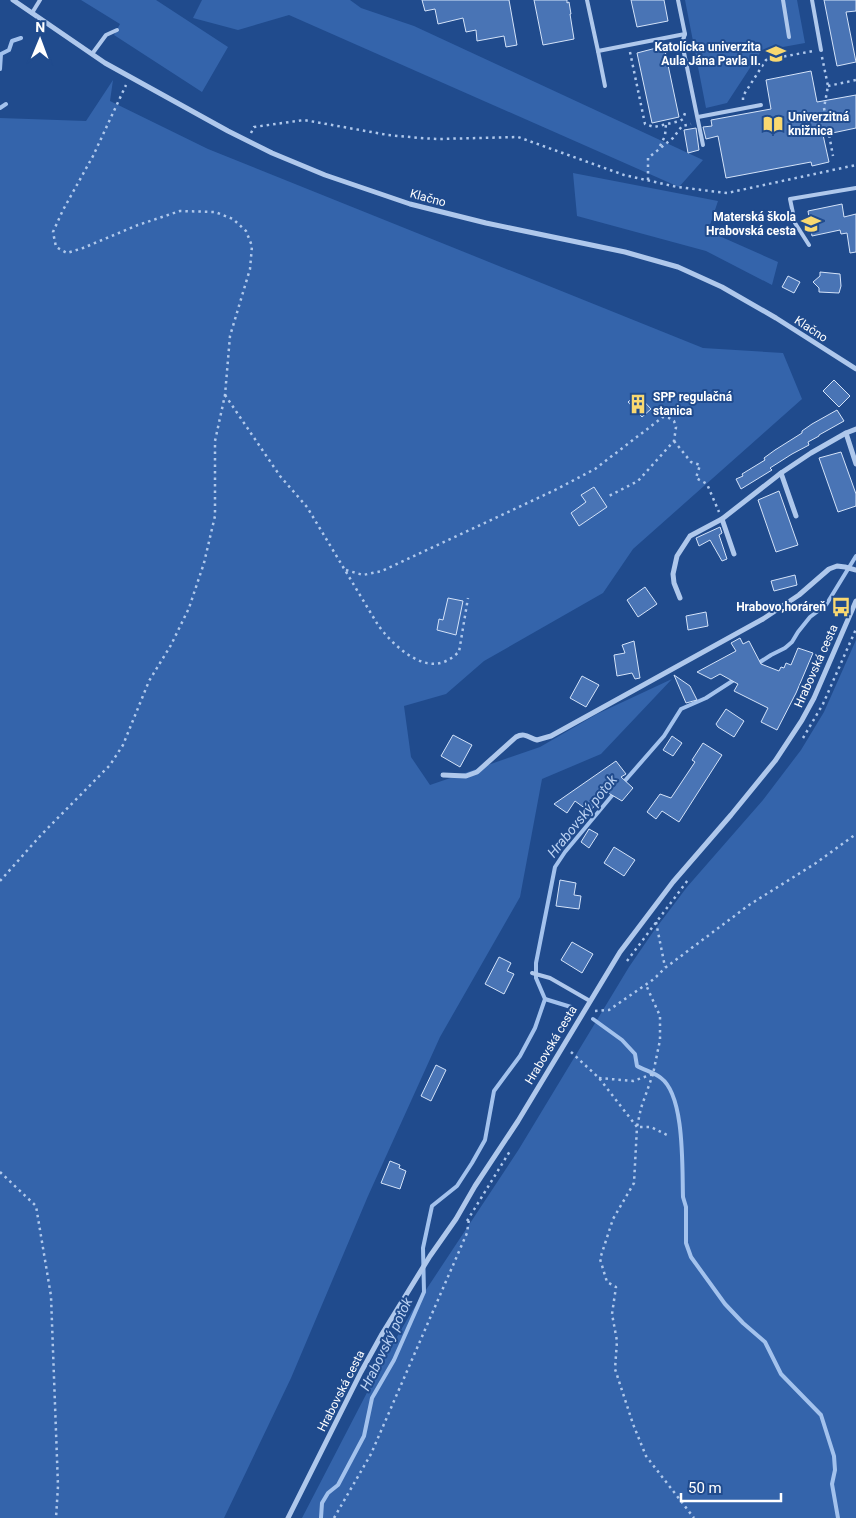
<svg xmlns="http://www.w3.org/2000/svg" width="856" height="1518" font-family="Roboto,sans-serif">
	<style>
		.green { fill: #3464ab }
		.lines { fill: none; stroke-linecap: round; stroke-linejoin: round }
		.stream { stroke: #a3c2ed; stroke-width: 4 }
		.building { fill: #4974b5; stroke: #d4e3f9 }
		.path { stroke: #afc8ec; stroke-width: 2.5; stroke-dasharray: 2.5 4; stroke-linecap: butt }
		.lane { stroke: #afc8ec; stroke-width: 4 }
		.street { stroke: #afc8ec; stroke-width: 5 }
		.labels { text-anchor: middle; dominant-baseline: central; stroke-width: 4; stroke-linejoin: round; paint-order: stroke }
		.poi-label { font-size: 12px; font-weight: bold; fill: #fff; stroke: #204b8d; text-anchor: end }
		.street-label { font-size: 12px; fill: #fff; stroke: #204b8d }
		.water-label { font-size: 14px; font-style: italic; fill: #bbd2f3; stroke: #204b8d }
	</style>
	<rect width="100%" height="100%" fill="#204b8d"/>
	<g class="green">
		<path d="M81,0H156L228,47L202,92L114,35L120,24Z"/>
		<path d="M202,0H350L361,8L414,26L703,160L679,187L289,15L238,30L193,18Z"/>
		<path d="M685,0H797L805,43L761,51L727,103L706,108Z"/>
		<path d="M113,80L110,101L208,149L703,348L783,353L802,399L633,549L603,593L484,661L446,694L404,706L411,757L430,785L540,747L597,714L672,679L601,754L542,779L520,897L440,1037L368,1196L291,1378L224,1518H0V118L86,121Z"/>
		<path d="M573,173L718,201L708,231L778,262L772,285L706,251L577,216Z"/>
		<path d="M856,640V1518H302L387,1354L412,1311L519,1149L629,967L653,932L687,887L763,800L801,750L824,712Z"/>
	</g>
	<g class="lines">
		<g class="stream">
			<path d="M0,69L1,54L9,50L12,41L21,38"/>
			<path d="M0,108L6,104"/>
			<path d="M757,664L771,655L785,648L792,642L798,632L810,617L826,605L856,556"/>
			<path d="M623,783L664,736L681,709L706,698L737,678"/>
			<path d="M545,999L571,1007"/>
			<path d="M593,1019L622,1040L635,1054L637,1066C644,1070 655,1073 661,1078C685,1096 682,1168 683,1197L686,1207V1243L691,1257L725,1304L743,1323L765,1342L781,1374L821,1415L834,1456L835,1470L832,1484L838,1518"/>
			<path d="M321,1518L322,1503L328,1493L338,1485L364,1436L372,1398L394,1360L424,1292L423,1248L432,1206L457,1186L472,1163L485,1140L494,1091L520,1056L535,1028L545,999L536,978V963L555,867L565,852L615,792"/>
		</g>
	</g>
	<g class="building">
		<path d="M422,0H509L517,45L506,47L504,36L477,41L476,30L466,32L463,18L438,24L435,9L425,11Z"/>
		<path d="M534,0H567V3L569,2L571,14H570L574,39L543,45Z"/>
		<path d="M631,0H664L668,21L637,27Z"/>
		<path d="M824,0H856V11L846,12L856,62L837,66Z"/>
		<path d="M664,46L679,117L652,123L637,53Z"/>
		<path d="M811,71L817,102L856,95V128L823,135L829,162L812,166L811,162L726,178L718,136L706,139L703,127L712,126L711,120L771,109L766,80Z"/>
		<path d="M696,128L699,150L688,153L684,130Z"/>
		<path d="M842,204L844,217L856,214V252L850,253L847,233L841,234L840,230L812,236L808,211Z"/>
		<path d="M820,272L840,274L841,286L839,293L819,292V288L813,282L820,276Z"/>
		<path d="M788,276L800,282L794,293L782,287Z"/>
		<path d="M834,380L850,396L839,407L823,391Z"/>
		<path d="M637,394L651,409L642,417L628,402Z"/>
		<path d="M837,410L844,421L819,435V436L808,442L809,445L792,454L770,468L772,470L741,489L736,479L743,476L742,474L765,460L764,458L775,450L802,433V431L812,424Z"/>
		<path d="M841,452L856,494V506L838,512L819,458Z"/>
		<path d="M594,487L607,507L579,526L571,513L586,502L581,495Z"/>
		<path d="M779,491L798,545L776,552L758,500Z"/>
		<path d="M720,527L722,533L719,535L727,559L722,561L710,540L699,546L696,538Z"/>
		<path d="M795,575L797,585L774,591L771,581Z"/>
		<path d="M645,587L657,604L638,617L627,600Z"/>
		<path d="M448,598L463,601L456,635L437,630L439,619L443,620Z"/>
		<path d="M706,612L708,626L688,630L686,616Z"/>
		<path d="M740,638L743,644L749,641L761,664L779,671L781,667L784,668L786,663L791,665L798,648L813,653L796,693L777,730L761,722L768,708L734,691L738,684L720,674L711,679L697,672L736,651L731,643Z"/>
		<path d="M634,641L640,678L635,679L632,673L617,676L614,655L625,653L622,645Z"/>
		<path d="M674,675L690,686L697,700L686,703Z"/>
		<path d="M582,676L599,685L586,707L570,698Z"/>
		<path d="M726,709L744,721L734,737L718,727L716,724Z"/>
		<path d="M453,735L472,745L460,767L441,756Z"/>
		<path d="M672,736L682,743L673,756L663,750Z"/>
		<path d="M703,743L722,755L679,822L662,811L656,819L647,812L660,794L671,798L695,762L692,760Z"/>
		<path d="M616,761L626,774L621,777L633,788L622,801L605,791L590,812L575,801L567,813L554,804Z"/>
		<path d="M589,829L598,834L589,848L581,842Z"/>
		<path d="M614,847L635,860L624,876L604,863Z"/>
		<path d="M560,880L576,883L574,895L581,896L579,909L556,906Z"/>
		<path d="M572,942L593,954L582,973L561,960Z"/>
		<path d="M499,957L511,963L507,971L514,974L504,994L485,984Z"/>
		<path d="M436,1065L446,1070L431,1101L421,1096Z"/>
		<path d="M390,1161L400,1165L399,1168L406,1171L400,1189L381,1183Z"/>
	</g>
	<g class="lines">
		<g class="path">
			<path d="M630,52L645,124L654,127L680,121L683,119L686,110"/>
			<path d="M822,57L828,86L824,108L825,113"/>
			<path d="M828,86L856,80"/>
			<path d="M743,100V96L766,60L813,51"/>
			<path d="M828,129L833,156"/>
			<path d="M251,133L254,127L304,120L388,135L420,138L438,139L518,137L624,175L677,187L727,193L856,165"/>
			<path d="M660,146L665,136L666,124"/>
			<path d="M648,180V158L673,138L682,126L691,124"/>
			<path d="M225,395L280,476L307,507L378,625C391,643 421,673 446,661C451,659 455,655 459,652L468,598"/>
			<path d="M674,441L691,462L700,465L696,478L707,484L719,512"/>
			<path d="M346,570L363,575L382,571L555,490L595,469L663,417L669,418L674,421L676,427L674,441L638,481L607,497"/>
			<path d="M803,738L823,704L856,629"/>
			<path d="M0,881L41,835L110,765L123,745L149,681L171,645L189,608L204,563L215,516V441L225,395L230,336L250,269L252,246L246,231L233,219L215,212L180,211L138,225L83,248L67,253L56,247L53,232L63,210L93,156L126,85"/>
			<path d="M656,922L665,967"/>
			<path d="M627,961L688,880"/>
			<path d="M595,1011L609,1010L654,979L665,968L749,905L816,863L856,834"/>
			<path d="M571,1052L599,1078L637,1127L634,1183L613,1219L600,1259L607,1282L616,1287L612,1314L617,1341L615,1369L633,1424L646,1456L694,1518"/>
			<path d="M653,1074L641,1108L637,1127H651L669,1136"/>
			<path d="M599,1078L633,1081L653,1074L660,1040V1016L646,985"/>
			<path d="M0,1172L36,1206L51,1296L58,1486L56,1518"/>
			<path d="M467,1221L510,1151"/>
			<path d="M334,1518L371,1454L467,1233L469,1219"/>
		</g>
		<g class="lane">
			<path d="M587,0L598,51L685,34L678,0"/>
			<path d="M783,0L789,37"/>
			<path d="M812,0L821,50"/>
			<path d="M32,13L40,0"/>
			<path d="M685,34L682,43L703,145"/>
			<path d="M598,51L605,86"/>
			<path d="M92,54L106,35L117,30"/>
			<path d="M698,117L761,105"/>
			<path d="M809,245L795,223L790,199L856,188"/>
			<path d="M532,973L550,978L590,1001"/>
		</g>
		<g class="street">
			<path d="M13,0L105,63L228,131L272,153L325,175L410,204L486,223L625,252L678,267L722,287L776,318L856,369"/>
			<path d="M856,429L846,433L856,464"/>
			<path d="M796,516L781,473L811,453L846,433"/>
			<path d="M734,554L722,519L781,473"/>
			<path d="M680,598L674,583L673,574L677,556L690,536L722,519"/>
			<path d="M443,775L466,776L477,772L516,737C525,732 529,738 537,740L551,736L763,619L799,595L829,569L837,566L845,567L856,570"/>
			<path d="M288,1518L361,1372L382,1334L430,1256L456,1219L475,1186L518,1121L620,952L673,882L731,815L775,761L802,720L814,698L856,601"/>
		</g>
	</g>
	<defs>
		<symbol id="university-bare" viewBox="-9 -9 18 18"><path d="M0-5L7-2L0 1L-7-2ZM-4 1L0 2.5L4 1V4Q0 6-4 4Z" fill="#f9d870" stroke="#204b8d" stroke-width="2.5" paint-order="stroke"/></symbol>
		<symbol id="library-bare" viewBox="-9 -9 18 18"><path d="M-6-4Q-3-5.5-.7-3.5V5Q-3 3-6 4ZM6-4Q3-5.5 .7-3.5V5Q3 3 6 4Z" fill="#f9d870" stroke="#204b8d" stroke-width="2.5" paint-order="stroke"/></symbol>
		<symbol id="school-bare" viewBox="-9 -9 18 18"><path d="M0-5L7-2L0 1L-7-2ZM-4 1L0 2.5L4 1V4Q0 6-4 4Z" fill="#f9d870" stroke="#204b8d" stroke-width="2.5" paint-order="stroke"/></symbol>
		<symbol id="building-bare" viewBox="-9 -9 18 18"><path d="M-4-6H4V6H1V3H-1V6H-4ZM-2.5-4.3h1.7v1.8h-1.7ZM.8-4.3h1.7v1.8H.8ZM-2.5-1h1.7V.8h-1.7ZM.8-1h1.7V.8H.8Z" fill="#f9d870" stroke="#204b8d" stroke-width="2.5" paint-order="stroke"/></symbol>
		<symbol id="bus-bare" viewBox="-9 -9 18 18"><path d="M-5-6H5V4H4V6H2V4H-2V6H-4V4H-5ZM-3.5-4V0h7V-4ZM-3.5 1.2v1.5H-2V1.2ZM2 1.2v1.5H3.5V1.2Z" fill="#f9d870" stroke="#204b8d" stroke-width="2.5" paint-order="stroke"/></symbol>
	</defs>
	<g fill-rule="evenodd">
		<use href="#university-bare" x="762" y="40" width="28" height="28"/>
		<use href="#library-bare" x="759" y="110" width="28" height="28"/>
		<use href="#school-bare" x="797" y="210" width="28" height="28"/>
		<use href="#building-bare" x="624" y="390" width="28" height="28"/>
		<use href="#bus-bare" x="827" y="593" width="28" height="28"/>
	</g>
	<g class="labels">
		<g class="poi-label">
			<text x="761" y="47">Katolícka univerzita<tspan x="761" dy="14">Aula Jána Pavla II.</tspan></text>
			<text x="788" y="117" text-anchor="start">Univerzitná<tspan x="788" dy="14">knižnica</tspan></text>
			<text x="796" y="217">Materská škola<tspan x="796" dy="14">Hrabovská cesta</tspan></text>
			<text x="653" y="397" text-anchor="start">SPP regulačná<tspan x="653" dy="14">stanica</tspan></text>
			<text x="826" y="607">Hrabovo,horáreň</text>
		</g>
		<g class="street-label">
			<text transform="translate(428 198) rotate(15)">Klačno</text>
			<text transform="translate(811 329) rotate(33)">Klačno</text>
			<text transform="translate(816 666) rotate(-66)">Hrabovská cesta</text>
			<text transform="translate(551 1045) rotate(-59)">Hrabovská cesta</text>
			<text transform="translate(341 1391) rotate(-63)">Hrabovská cesta</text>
		</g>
		<g class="water-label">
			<text transform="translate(582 816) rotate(-51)">Hrabovský potok</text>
			<text transform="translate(386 1344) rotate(-64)">Hrabovský potok</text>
		</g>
	</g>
	<g transform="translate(40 40) rotate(1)" stroke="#204b8d" stroke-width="4" paint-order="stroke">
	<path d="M0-4L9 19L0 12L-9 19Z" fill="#ffffff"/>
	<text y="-8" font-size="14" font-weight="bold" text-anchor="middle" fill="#ffffff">N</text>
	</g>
	<path d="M681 1493v8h100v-8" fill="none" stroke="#ffffff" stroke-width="2.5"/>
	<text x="688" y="1493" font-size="15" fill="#ffffff" stroke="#204b8d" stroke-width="4" paint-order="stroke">50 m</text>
</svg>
